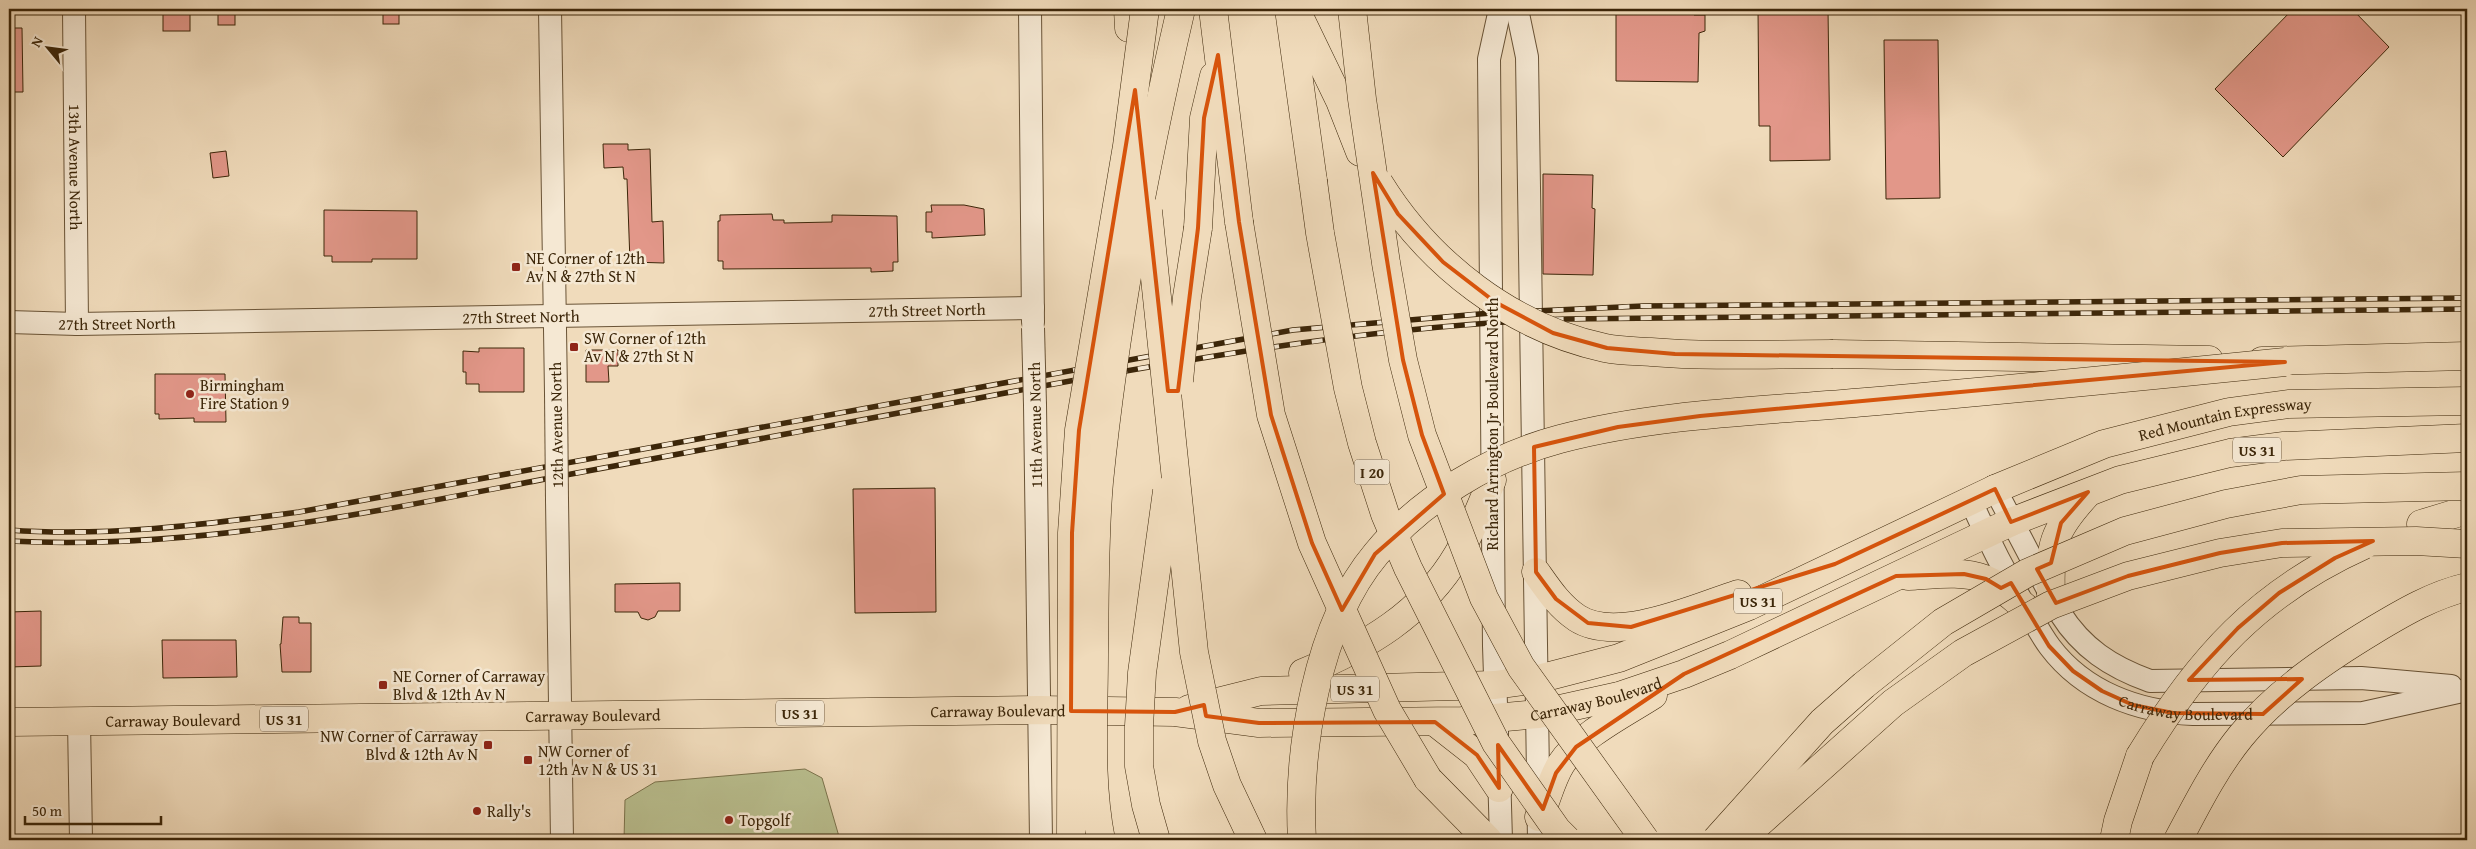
<svg xmlns="http://www.w3.org/2000/svg" width="2476" height="849" font-family="'Gentium Book Plus',serif">
	<style>
		.green { fill: #bac090; stroke: #7b734c }
		.building { fill: #e29789; stroke: #3c2609 }
		.lines { fill: none; stroke-linecap: round; stroke-linejoin: round }
		.minor-casing { stroke: #695336; stroke-width: 24 }
		.major-casing { stroke: #3c2609; stroke-width: 29 }
		.highway-casing { stroke: #3c2609; stroke-width: 29 }
		.minor { stroke: #f5e8d3; stroke-width: 22 }
		.major { stroke: #f0dbbb; stroke-width: 28 }
		.highway { stroke: #f0dbbb; stroke-width: 28 }
		.rail-casing { stroke: #3c2609; stroke-width: 5.5 }
		.rail { stroke: #f5e8d3; stroke-width: 4; stroke-dasharray: 11; stroke-linecap: butt }
		.minor-bridge-casing { stroke: #695336; stroke-width: 24; stroke-linecap: butt }
		.highway-bridge-casing { stroke: #3c2609; stroke-width: 29; stroke-linecap: butt }
		.minor-bridge { stroke: #f5e8d3; stroke-width: 22 }
		.highway-bridge { stroke: #f0dbbb; stroke-width: 28 }
		.marked { fill: none; stroke: #d7540c; stroke-width: 4; stroke-linejoin: round }
		.poi-dot { fill: #8f2418; stroke: #f5e8d3; stroke-width: 2 }
		.labels { text-anchor: middle; dominant-baseline: central; stroke-width: 5; stroke-linejoin: round; paint-order: stroke }
		.shield { fill: #f5e8d3; stroke: #746046; stroke-width: 1 }
		.shield-label { font-size: 15px; font-weight: bold; fill: #3c2609 }
		.street-label { font-size: 16px; fill: #3c2609; stroke: #f5e8d3 }
		.poi-label { font-size: 16px; fill: #3c2609; stroke: #f5e8d3; text-anchor: start }
	</style>
	<rect width="100%" height="100%" fill="#f0dbbb"/>
	<filter id="stains"><feTurbulence type="fractalNoise" baseFrequency=".004" numOctaves="4"/><feColorMatrix values="0 0 0 0 .2 0 0 0 0 .09 0 0 0 0 .02 0 0 0 .5 -.17"/></filter>
	<radialGradient id="worn" r=".72"><stop offset=".6" stop-color="#630" stop-opacity="0"/><stop offset="1" stop-color="#630" stop-opacity=".3"/></radialGradient>
	<path class="green" d="M805,769L822,778L840,840H624L625,800L655,782Z"/>
	<g class="building">
		<rect x="163" y="9" width="27" height="22"/>
		<rect x="218" y="9" width="17" height="16"/>
		<rect x="383" y="9" width="16" height="15"/>
		<path d="M1616,9H1694V15H1705V31L1699,33L1698,82L1616,81Z"/>
		<path d="M1758,9H1828L1830,160L1770,161V126H1759Z"/>
		<path d="M2293,9H2352L2389,47L2283,157L2215,89Z"/>
		<path d="M9,28H22L23,92H9Z"/>
		<path d="M1884,40H1938L1940,198L1886,199Z"/>
		<path d="M603,144H628V150L650,149L652,222L663,221L664,263L630,262L627,179H624L623,167L604,168Z"/>
		<path d="M226,151L229,176L213,178L210,153Z"/>
		<path d="M1543,174L1593,175L1592,208L1595,209L1593,275L1543,274Z"/>
		<path d="M931,205H964L984,209L985,235L932,238V232H926V212H932Z"/>
		<path d="M324,210L417,211V259H372V262H332V256H324Z"/>
		<path d="M772,214L773,220H784V223L832,222V215L897,216L898,262H893V271L871,272V268L723,269V261H718V221H720V215Z"/>
		<path d="M479,348H524V392H479V384H466V372H463V351L479,352Z"/>
		<path d="M586,350H618V366H608L609,382H586Z"/>
		<path d="M155,374H225L226,422H194V418L159,419V414H155Z"/>
		<path d="M935,488L936,612L855,613L853,489Z"/>
		<path d="M680,583V611H658L655,617L648,620L641,618L638,612H615V584Z"/>
		<path d="M41,611V666L9,667V612Z"/>
		<path d="M283,617H299V623H311V672H282L280,644H281Z"/>
		<path d="M162,640H236L237,677L163,678Z"/>
	</g>
	<g class="lines">
		<defs>
			<g id="minor">
				<path id="s1" d="M74,9L77,324"/>
				<path d="M550,9L556,393"/>
				<path d="M1030,9L1033,322"/>
				<path d="M1517,9L1527,57L1539,840"/>
				<path id="s2" d="M9,322L77,324L1033,308"/>
				<path d="M1035,405L1041,840"/>
				<path d="M1995,489L2060,613C2082,648 2111,667 2150,681L2361,678L2451,686"/>
				<path id="s3" d="M1970,499C1985,533 2001,566 2020,598C2030,614 2039,632 2050,647C2084,692 2138,712 2193,714L2363,713L2467,690"/>
				<path d="M557,500L562,840"/>
				<path d="M79,721L81,840"/>
				<path d="M1497,734L1494,646L1489,59L1500,9"/>
				<path d="M1499,771L1501,840"/>
			</g>
			<g id="major">
				<path d="M1536,572C1548,589 1559,606 1577,618C1617,644 1695,608 1738,594"/>
				<path d="M1908,576C1932,575 1961,570 1985,579C2000,585 2013,598 2026,608"/>
				<path d="M1303,673C1366,647 1423,614 1458,554C1472,531 1481,505 1492,480"/>
				<path d="M1189,709L1261,691L1495,685L1538,679L1619,658L1749,606L1995,489"/>
				<path id="s4" d="M9,722L1040,710L1175,712L1259,723L1462,721L1538,714L1619,696L1684,674L1730,655L2011,522"/>
				<path d="M1435,722L1477,755L1499,788"/>
				<path d="M1539,817C1547,800 1551,780 1561,764C1579,736 1625,713 1653,695"/>
			</g>
			<g id="highway">
				<path d="M1128,9L1129,28"/>
				<path d="M1213,9L1239,222"/>
				<path d="M1289,9L1313,181"/>
				<path d="M1297,12L1340,101L1360,152"/>
				<path d="M1198,228L1204,118L1214,76"/>
				<path d="M1833,354L2209,360"/>
				<path d="M2262,361L2467,356"/>
				<path id="s5" d="M1995,489L2104,444L2229,412L2288,404L2467,401"/>
				<path d="M2011,522L2120,480L2230,453L2284,446L2467,438"/>
				<path d="M2421,524L2467,510"/>
				<path d="M2051,594C2049,545 2053,531 2086,495"/>
				<path d="M1428,779L1488,840"/>
				<path d="M2114,840L2118,821L2140,756"/>
			</g>
		</defs>
		<use href="#minor" class="minor-casing"/>
		<use href="#major" class="major-casing"/>
		<use href="#highway" class="highway-casing"/>
		<use href="#minor" class="minor"/>
		<use href="#major" class="major"/>
		<use href="#highway" class="highway"/>
		<defs>
			<g id="rail">
				<path d="M9,530C106,537 203,525 299,512L1293,330L1491,313L1643,306L2467,298"/>
				<path d="M9,541C198,551 381,510 566,475C704,449 841,424 979,398C1174,361 1369,326 1567,319L2467,309"/>
			</g>
		</defs>
		<use href="#rail" class="rail-casing"/>
		<use href="#rail" class="rail"/>
		<defs>
			<g id="minor-bridge">
				<path d="M1033,328L1035,405"/>
				<path d="M556,393L557,500"/>
			</g>
			<g id="highway-bridge">
				<path d="M1352,9L1362,99L1386,263L1403,360L1422,435L1484,598L1521,667L1645,840"/>
				<path d="M1313,181L1320,233L1348,388L1362,443L1385,514L1408,568L1496,743L1557,830L1567,840"/>
				<path d="M1379,183C1429,264 1512,328 1605,348C1620,351 1636,351 1651,352C1711,357 1772,354 1833,354"/>
				<path d="M1148,211L1194,652L1212,741L1227,785L1253,840"/>
				<path d="M1239,222L1271,415L1312,543L1387,710L1428,779"/>
				<path d="M1179,381L1187,297L1198,228"/>
				<path d="M2140,756C2199,659 2259,592 2364,545"/>
				<path d="M1071,840L1072,533L1079,430L1127,146L1145,9"/>
				<path d="M1101,840C1089,780 1094,717 1094,655C1095,598 1094,539 1099,482C1115,324 1145,164 1181,9"/>
				<path d="M1156,840L1146,805L1139,766V726L1142,673L1167,491"/>
				<path d="M1302,840C1297,751 1317,624 1376,554C1421,499 1492,457 1560,439C1659,413 1765,411 1866,402C2006,390 2146,376 2285,362"/>
				<path d="M1716,840L1822,722L1864,685L1943,622L2027,573L2125,531L2226,504L2301,490L2467,486"/>
				<path d="M1740,840L1893,703L1963,653L2051,605L2128,576L2220,553L2282,543L2416,541L2467,544"/>
				<path d="M2178,840C2197,804 2215,768 2241,736C2277,692 2326,659 2374,630C2404,612 2433,595 2467,587"/>
			</g>
		</defs>
		<use href="#minor-bridge" class="minor-bridge-casing"/>
		<use href="#highway-bridge" class="highway-bridge-casing"/>
		<use href="#minor-bridge" class="minor-bridge"/>
		<use href="#highway-bridge" class="highway-bridge"/>
	</g>
	<path class="marked" d="M1218,55L1239,222L1271,415L1312,543L1342,610L1375,554L1444,494L1422,435L1403,360L1373,173L1398,214L1443,262L1495,302L1553,333L1607,348L1675,354L2285,362L1700,416L1618,427L1534,447L1536,572L1556,599L1588,623L1631,627L1835,564L1995,489L2011,522L2088,492L2061,523L2051,563L2037,569L2056,603L2128,576L2220,553L2282,543L2373,541L2335,558L2279,593L2238,628L2189,680L2302,679L2263,714L2173,713L2133,705L2102,691L2073,671L2049,646L2011,583L2001,588L1986,579L1964,574L1896,576L1684,674L1576,747L1556,773L1543,809L1498,745L1499,788L1477,755L1435,722L1259,723L1206,716L1204,705L1175,712L1071,711L1072,533L1079,430L1135,90L1168,391H1178L1198,228L1204,118Z"/>
	<g class="poi-dot">
		<rect x="511" y="262" width="10" height="10" rx="2.5"/>
		<rect x="569" y="342" width="10" height="10" rx="2.5"/>
		<circle cx="190" cy="394" r="5"/>
		<rect x="378" y="680" width="10" height="10" rx="2.5"/>
		<rect x="483" y="740" width="10" height="10" rx="2.5"/>
		<rect x="523" y="755" width="10" height="10" rx="2.5"/>
		<circle cx="477" cy="811" r="5"/>
		<circle cx="729" cy="820" r="5"/>
	</g>
	<g class="labels">
		<g class="shield">
			<rect x="2233" y="437.5" width="48" height="25" rx="4"/>
			<rect x="1354.5" y="459.5" width="35" height="25" rx="4"/>
			<rect x="1734" y="588.5" width="48" height="25" rx="4"/>
			<rect x="1331" y="676.5" width="48" height="25" rx="4"/>
			<rect x="776" y="700.5" width="48" height="25" rx="4"/>
			<rect x="260" y="706.5" width="48" height="25" rx="4"/>
		</g>
		<g class="shield-label">
			<text x="2257" y="450">US 31</text>
			<text x="1372" y="472">I 20</text>
			<text x="1758" y="601">US 31</text>
			<text x="1355" y="689">US 31</text>
			<text x="800" y="713">US 31</text>
			<text x="284" y="719">US 31</text>
		</g>
		<g class="street-label">
			<text stroke="none"><textPath href="#s1" startOffset="158">13th Avenue North</textPath></text>
			<text stroke="none"><textPath href="#s2" startOffset="918">27th Street North</textPath></text>
			<text stroke="none"><textPath href="#s2" startOffset="512">27th Street North</textPath></text>
			<text stroke="none"><textPath href="#s2" startOffset="108">27th Street North</textPath></text>
			<text stroke="none"><textPath href="#s5" startOffset="242">Red Mountain Expressway</textPath></text>
			<text transform="translate(1492 424) rotate(-90)">Richard Arrington Jr Boulevard North</text>
			<text transform="translate(556 425) rotate(-91)">12th Avenue North</text>
			<text transform="translate(1035 425) rotate(-91)">11th Avenue North</text>
			<text stroke="none"><textPath href="#s4" startOffset="1590">Carraway Boulevard</textPath></text>
			<text stroke="none"><textPath href="#s3" startOffset="324">Carraway Boulevard</textPath></text>
			<text stroke="none"><textPath href="#s4" startOffset="989">Carraway Boulevard</textPath></text>
			<text stroke="none"><textPath href="#s4" startOffset="584">Carraway Boulevard</textPath></text>
			<text stroke="none"><textPath href="#s4" startOffset="164">Carraway Boulevard</textPath></text>
		</g>
		<g class="poi-label">
			<text x="526" y="258">NE Corner of 12th<tspan x="526" dy="18">Av N &amp; 27th St N</tspan></text>
			<text x="584" y="338">SW Corner of 12th<tspan x="584" dy="18">Av N &amp; 27th St N</tspan></text>
			<text x="200" y="385">Birmingham<tspan x="200" dy="18">Fire Station 9</tspan></text>
			<text x="393" y="676">NE Corner of Carraway<tspan x="393" dy="18">Blvd &amp; 12th Av N</tspan></text>
			<text x="478" y="736" text-anchor="end">NW Corner of Carraway<tspan x="478" dy="18">Blvd &amp; 12th Av N</tspan></text>
			<text x="538" y="751">NW Corner of<tspan x="538" dy="18">12th Av N &amp; US 31</tspan></text>
			<text x="487" y="811">Rally's</text>
			<text x="739" y="820">Topgolf</text>
		</g>
	</g>
	<rect width="2476" height="849" fill="none" stroke="#f0dbbb" stroke-width="30"/>
	<rect x="10" y="10" width="2456" height="829" fill="none" stroke="#3c2609" stroke-width="2.5"/>
	<rect x="15" y="15" width="2446" height="819" fill="none" stroke="#3c2609"/>
	<g transform="translate(48 48) rotate(299)" stroke="#f5e8d3" stroke-width="4" paint-order="stroke">
	<path d="M0-4L9 19L0 12L-9 19Z" fill="#3c2609"/>
	<text y="-8" font-size="14" font-weight="bold" text-anchor="middle" fill="#3c2609">N</text>
	</g>
	<path d="M25 816v8h136v-8" fill="none" stroke="#3c2609" stroke-width="2.5"/>
	<text x="32" y="816" font-size="15" fill="#3c2609" stroke="#f5e8d3" stroke-width="4" paint-order="stroke">50 m</text>
	<rect width="100%" height="100%" filter="url(#stains)"/>
	<rect width="100%" height="100%" fill="url(#worn)"/>
</svg>
